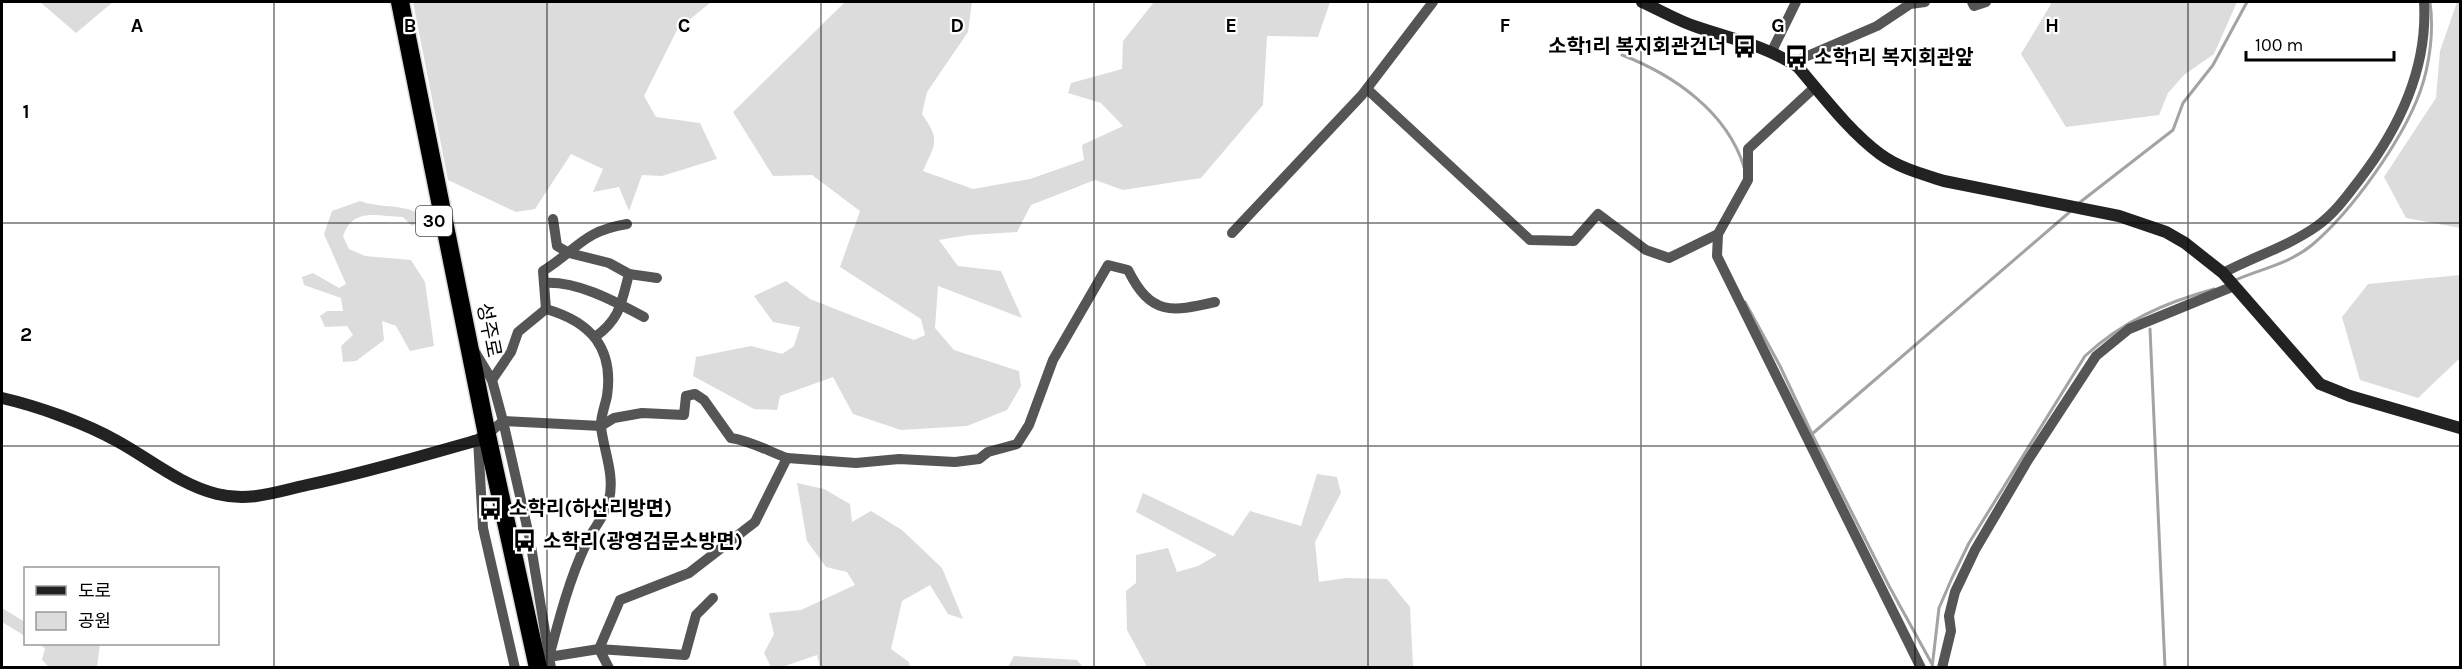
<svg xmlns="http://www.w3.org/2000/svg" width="2462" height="669" font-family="Karla,'Noto Sans KR',sans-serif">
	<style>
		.green { fill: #dcdcdc }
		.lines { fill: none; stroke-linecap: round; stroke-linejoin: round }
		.stream { stroke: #a3a3a3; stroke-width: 3 }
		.highway-casing { stroke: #dbdbdb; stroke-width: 21 }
		.street { stroke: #555; stroke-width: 10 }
		.secondary { stroke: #222; stroke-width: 12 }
		.highway { stroke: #000; stroke-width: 18 }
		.grid { fill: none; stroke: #000; stroke-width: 1.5; stroke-opacity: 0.55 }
		.labels { text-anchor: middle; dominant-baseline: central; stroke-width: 4.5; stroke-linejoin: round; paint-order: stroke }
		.shield { fill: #fff; stroke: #4c4c4c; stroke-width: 1.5 }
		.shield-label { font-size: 18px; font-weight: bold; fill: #000 }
		.poi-label { font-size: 20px; font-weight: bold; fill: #000; stroke: #fff; text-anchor: start }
		.street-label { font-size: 20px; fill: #000; stroke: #fff }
		.grid-label { font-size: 20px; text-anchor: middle; font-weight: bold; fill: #000; stroke: #fff; stroke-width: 4.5; stroke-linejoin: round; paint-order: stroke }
	</style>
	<rect width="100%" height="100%" fill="#fff"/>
	<g class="green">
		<path d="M40,2H113L76,33Z"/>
		<path d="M413,2H711L677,30L644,96L656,117L700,123L717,159L662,176L642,175L629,211L619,187L593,192L603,169L571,154L535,209L516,212L448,180Z"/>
		<path d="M845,2H972L968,32L927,92L922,114C941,141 935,143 923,171L973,189L1030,179L1084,160L1082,145L1123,126L1101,103L1068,93L1071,83L1122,69L1123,41L1154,2H1330L1318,37L1267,36L1263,105L1201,178L1123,190L1095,180L1031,205L1017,232L969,235L939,240L958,266L1001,271L1022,318L938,286L935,328L954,350L1019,371L1021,386L1007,410L967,426L901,430L853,414L833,377L780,396L777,410L754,409L693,376L696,357L751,346L782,354L794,346L800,327L773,322L754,296L786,281L810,299L914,340L925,335L921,319L840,267L860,211L812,175L773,176L733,112Z"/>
		<path d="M2049,2H2237L2214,54L2184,75L2168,93L2159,115L2066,127L2021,54L2051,4Z"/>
		<path d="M2457,2H2460V228L2406,218L2384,177L2436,98L2440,51Z"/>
		<path d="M360,201C379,208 398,204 416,212L419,222L412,226L403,217C377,216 353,207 343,236L349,249L365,256L411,260L425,282L434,346L410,351L396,326L382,321L384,340L356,361L343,362L341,346L353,335L347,326L325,327L320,316L327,311H343L341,298L304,285L302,277L313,273L339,288L346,284L324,234L332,211Z"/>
		<path d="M2460,275V358L2418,398L2360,380L2342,317L2368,284Z"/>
		<path d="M1317,474L1337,477L1341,493L1315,542L1319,582L1345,578L1387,579L1410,607L1413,667H1147L1127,630L1126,591L1136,583V555L1168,548L1177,572L1198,566L1217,555L1136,512L1143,493L1233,536L1250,511L1301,526Z"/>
		<path d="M797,483L824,489L850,504L852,522L871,511L902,530L942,568L963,619L948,614L930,585L902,601L891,649L909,662L910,667H820L817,655L782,667H771L764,653L774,634L769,613L801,610L855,585L847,572L826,567L807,541Z"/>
		<path d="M2,608L25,622V636L2,622Z"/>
		<path d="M38,644H100L97,667H49L42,660L45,648Z"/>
		<path d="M1014,656L1077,660L1083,667H1008Z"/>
	</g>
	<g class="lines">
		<g class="stream">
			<path d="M1622,55C1674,75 1727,112 1744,167"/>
			<path d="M2079,203L2173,130L2183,103L2213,65L2247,2"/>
			<path d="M2233,281C2260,269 2289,264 2312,245C2352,211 2402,141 2420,92C2430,64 2434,30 2430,2"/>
			<path d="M1745,302L1780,366L1812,434"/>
			<path d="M2150,329L2165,668"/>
			<path d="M1932,664L1889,586L1812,434L2072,210"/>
			<path d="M1932,668L1939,608L1952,578L1969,543L2085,356C2123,321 2164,303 2214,289"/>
		</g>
		<defs>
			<path id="highway" d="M400,2L487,435L538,668"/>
		</defs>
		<use href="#highway" class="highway-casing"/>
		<g class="street">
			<path d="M1972,2L1974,6L1986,2"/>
			<path d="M1772,51L1796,2"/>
			<path d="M1786,59L1798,60L1877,26L1910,4L1925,2"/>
			<path d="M1815,87L1748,149V180L1718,234L1717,256L1921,668"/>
			<path d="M1367,89L1530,240L1574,241L1598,214L1646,250L1669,258L1718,234"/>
			<path d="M553,219L557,246L569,253L609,263L629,274L657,278"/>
			<path d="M1232,233L1362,95L1433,2"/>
			<path d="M2223,273C2253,257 2289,246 2317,226C2335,213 2347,196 2360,179C2400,127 2428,68 2424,2"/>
			<path d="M544,283C578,281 614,301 644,317"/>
			<path d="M546,309L543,271C578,249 583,231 627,224"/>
			<path d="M595,337C620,319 621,304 629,274"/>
			<path d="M475,352L492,380L503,421L530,540L551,668"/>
			<path d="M492,380L511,352L518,332L546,309C591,322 614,348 607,396C605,406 600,418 601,427C604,452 615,475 609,500C605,517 593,528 586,544C569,580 559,619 549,657"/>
			<path d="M487,435L503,421L601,426L614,418L642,413L684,415L686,396L695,394L704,400L731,438C751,441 768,451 787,458"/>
			<path d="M478,440L483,528L515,668"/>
			<path d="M536,659L599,649L620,600L689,573L755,522L787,458L856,463L899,459L955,462L979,459L988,452L1017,444L1029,425L1053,360L1108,265L1128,270C1151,316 1171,312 1215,302"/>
			<path d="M609,668L599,649L685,655L696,615L713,598"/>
			<path d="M1942,668L1951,631L1949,616L1955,592L1975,550L2028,460L2096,356L2129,329L2234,286"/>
		</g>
		<g class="secondary">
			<path d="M1642,2C1660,10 1678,21 1697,27C1733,39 1766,46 1798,67C1823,96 1849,131 1880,154C1899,168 1922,174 1944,181L2119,216L2166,232L2185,243L2223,273L2320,384L2350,396L2460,428"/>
			<path d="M2,398C37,406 85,423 117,441C150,459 180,485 217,494C249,502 276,492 307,485C365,473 422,456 478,440L487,435"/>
		</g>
		<use href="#highway" class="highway"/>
	</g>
	<path class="grid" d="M274,2V668M547,2V668M821,2V668M1094,2V668M1368,2V668M1641,2V668M1915,2V668M2188,2V668M2,223H2460M2,446H2460"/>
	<defs>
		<symbol id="bus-bare" viewBox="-9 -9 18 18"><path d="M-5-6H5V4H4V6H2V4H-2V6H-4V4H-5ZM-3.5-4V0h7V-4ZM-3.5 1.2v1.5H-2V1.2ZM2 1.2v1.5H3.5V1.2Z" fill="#000" stroke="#fff" stroke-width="2.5" paint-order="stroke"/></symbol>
	</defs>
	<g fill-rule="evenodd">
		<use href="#bus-bare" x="1728" y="30" width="33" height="33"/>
		<use href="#bus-bare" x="1780" y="40" width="33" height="33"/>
		<use href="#bus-bare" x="474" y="492" width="33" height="33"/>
		<use href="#bus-bare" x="508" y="524" width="33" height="33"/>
	</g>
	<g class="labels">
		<rect class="shield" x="416" y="206" width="36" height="30" rx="4.5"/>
		<g class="shield-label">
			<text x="434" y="221">30</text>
		</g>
		<g class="poi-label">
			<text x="1726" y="46" text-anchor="end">소학1리 복지회관건너</text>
			<text x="1814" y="57">소학1리 복지회관앞</text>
			<text x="509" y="508">소학리(하산리방면)</text>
			<text x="543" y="541">소학리(광영검문소방면)</text>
		</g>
		<g class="street-label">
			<text transform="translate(489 330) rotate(79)">성주로</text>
		</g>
	</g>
	<g class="grid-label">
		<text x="137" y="32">A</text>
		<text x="410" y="32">B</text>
		<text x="684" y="32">C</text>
		<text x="957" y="32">D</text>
		<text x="1231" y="32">E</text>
		<text x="1505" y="32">F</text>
		<text x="1778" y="32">G</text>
		<text x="2052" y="32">H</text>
		<text x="26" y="118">1</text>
		<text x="26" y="341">2</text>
	</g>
	<rect width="2462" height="669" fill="none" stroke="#000000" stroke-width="6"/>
	<rect x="24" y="567" width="195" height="78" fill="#ffffff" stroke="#999999" stroke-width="1.5"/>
	<rect x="36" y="586" width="30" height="9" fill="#222222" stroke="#999999" stroke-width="1.5"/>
	<text x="78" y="597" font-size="18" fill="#000000">도로</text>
	<rect x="36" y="612" width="30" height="18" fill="#dcdcdc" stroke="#999999" stroke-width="1.5"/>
	<text x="78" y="627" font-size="18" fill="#000000">공원</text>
	<path d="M2246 51v9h148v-9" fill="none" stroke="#000000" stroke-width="3"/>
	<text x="2255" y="51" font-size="18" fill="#000000" stroke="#ffffff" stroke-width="4.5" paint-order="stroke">100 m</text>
</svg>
